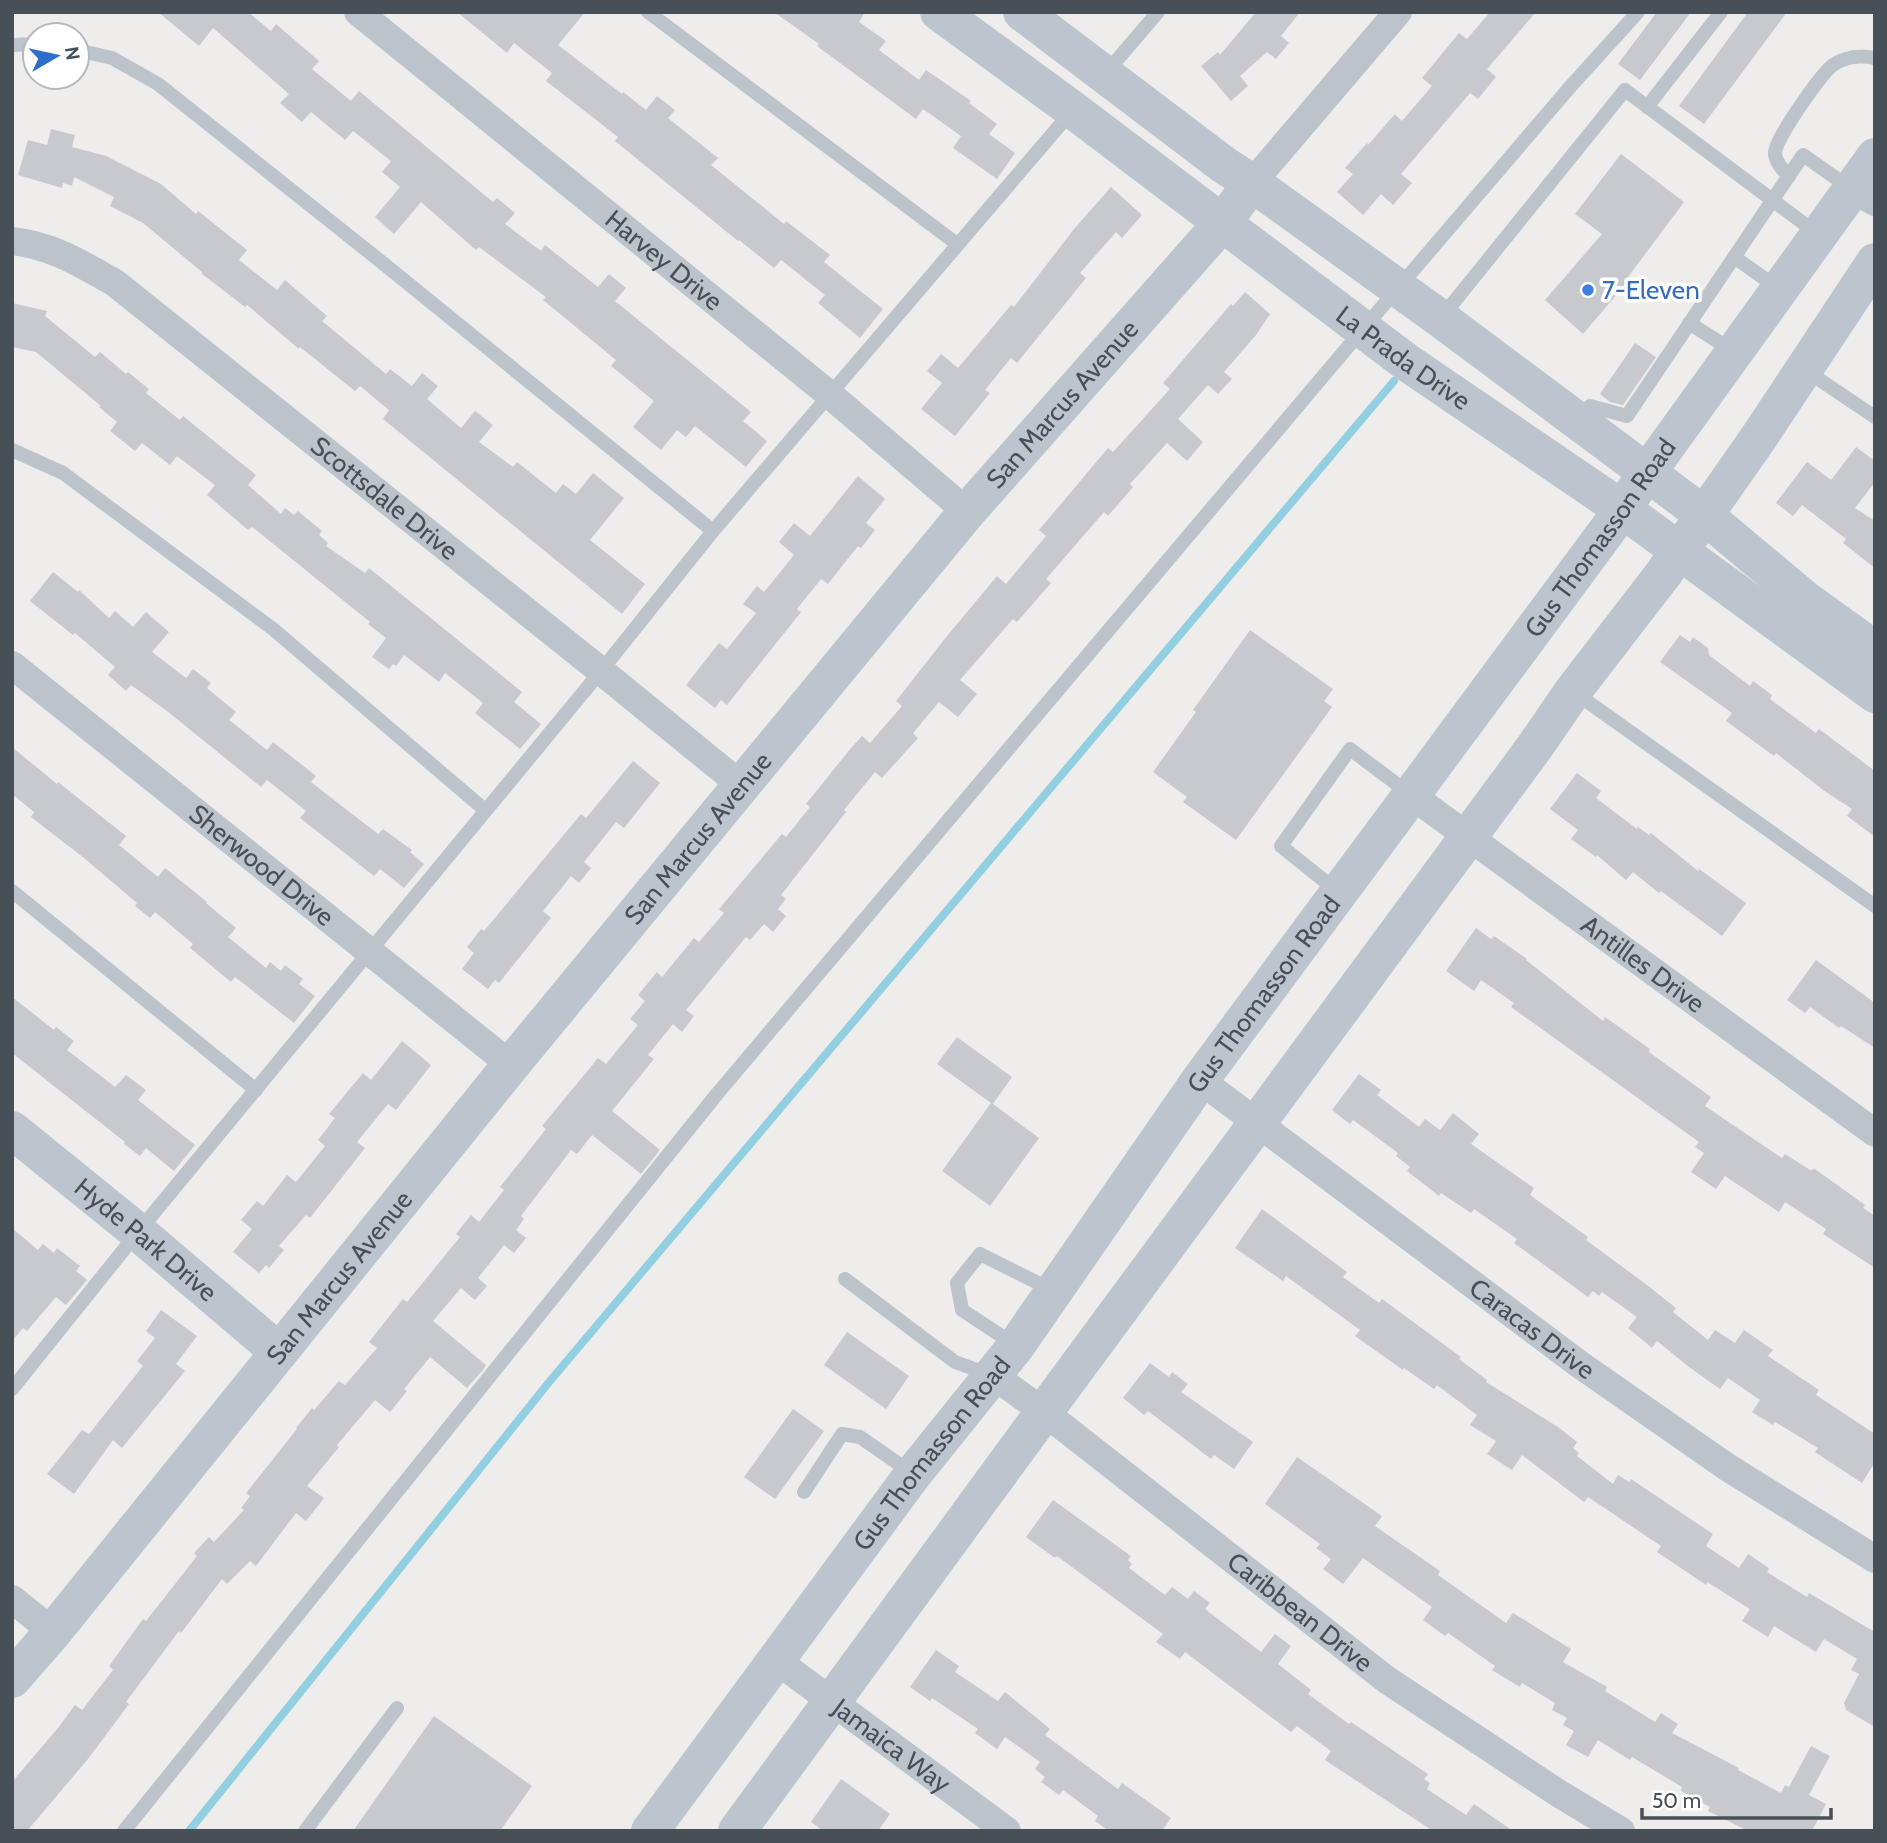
<svg xmlns="http://www.w3.org/2000/svg" width="1887" height="1843" font-family="Cabin,sans-serif">
	<style>
		.lines { fill: none; stroke-linecap: round; stroke-linejoin: round }
		.stream { stroke: #91cfe1; stroke-width: 8 }
		.building { fill: #c7c9cf }
		.lane { stroke: #bcc3ca; stroke-width: 14 }
		.street { stroke: #bcc3ca; stroke-width: 28 }
		.secondary { stroke: #bcc5ce; stroke-width: 38 }
		.shop-dot { fill: #3f7fe0; stroke: #fff; stroke-width: 2.5 }
		.labels { text-anchor: middle; dominant-baseline: central; stroke-width: 7; stroke-linejoin: round; paint-order: stroke }
		.street-label { font-size: 26px; fill: #474f57; stroke: #fff }
		.shop-label { font-size: 26px; fill: #366cbe; stroke: #fff; text-anchor: start }
	</style>
	<rect width="100%" height="100%" fill="#efecec"/>
	<g class="lines">
		<path class="stream" d="M189,1831L550,1381L1394,381"/>
	</g>
	<g class="building">
		<path d="M158,12H248L271,31L276,24L319,61L312,69L351,101L359,91L493,202L497,198L515,213L505,224L541,251L545,245L598,287L609,274L626,288L615,301L751,412L743,421L767,441L746,467L695,426L686,437L677,430L661,450L633,427L654,401L611,366L616,360L543,300L546,297L479,247L476,250L421,202L394,234L375,217L400,187L382,172L391,161L353,131L345,140L311,112L302,122L280,103L289,94L213,28L199,46Z"/>
		<path d="M457,12H585L558,45L622,94L623,92L646,110L657,96L675,110L668,118L718,158L711,165L784,224L786,221L830,255L824,262L883,309L860,338L818,303L825,295L781,260L774,268L739,240L738,241L615,141L618,137L546,81L552,73L514,43L507,53Z"/>
		<path d="M774,12H865L859,22L886,41L879,50L919,80L926,70L971,101L969,103L997,124L989,134L1015,153L997,179L953,148L961,136L923,109L916,119L817,46L819,44Z"/>
		<path d="M1256,12H1300L1281,36L1289,43L1276,59L1267,52L1240,76L1248,86L1231,101L1201,66L1218,52L1220,55Z"/>
		<path d="M1490,12H1536L1487,69L1496,77L1478,99L1470,93L1401,174L1412,183L1393,205L1381,194L1363,215L1337,192L1353,174L1345,168L1367,143L1368,145L1395,114L1402,121L1432,86L1422,78L1459,33L1467,39Z"/>
		<path d="M1657,12H1691L1640,80L1618,64Z"/>
		<path d="M1748,12H1787L1704,124L1679,106Z"/>
		<path d="M51,129L75,135L72,147L106,156L161,184L196,214L198,211L247,250L239,260L277,290L285,280L327,316L322,321L386,374L390,369L412,386L422,373L438,386L427,399L461,428L475,411L493,425L479,442L513,467L517,462L556,493L563,484L576,494L593,473L624,498L590,540L645,584L622,614L383,419L389,410L360,386L355,391L300,347L299,349L247,305L245,307L202,274V272L143,223L110,206L114,197L74,177L72,186L63,183L62,188L18,175L28,140L47,145Z"/>
		<path d="M1621,154L1684,202L1628,277L1630,279L1583,334L1545,300L1602,234L1575,214Z"/>
		<path d="M1111,187L1142,215L1122,238L1116,232L1080,273L1086,278L1017,363L1011,358L985,390L990,393L955,436L921,409L942,383L927,371L941,354L958,368L1011,305L1014,307L1074,229Z"/>
		<path d="M1245,292L1270,314L1256,335L1224,372L1232,379L1218,394L1208,385L1178,419L1203,442L1187,461L1167,443L1130,484L1133,487L1108,516L1104,512L1046,579L1051,583L1017,622L1013,619L960,680L977,694L958,717L939,702L913,733L918,738L882,778L875,772L844,810L846,812L781,895L786,899L778,909L786,916L773,932L764,924L750,940L746,937L686,1010L694,1016L682,1032L673,1024L648,1055L654,1059L612,1111L660,1150L641,1174L592,1135L577,1154L571,1150L521,1216L524,1219L516,1230L526,1238L514,1253L504,1245L478,1278L487,1286L475,1300L461,1288L433,1321L486,1365L483,1370L467,1388L430,1357L404,1389L407,1391L390,1412L375,1400L337,1445L339,1447L307,1486L324,1498L306,1521L296,1513L256,1566L250,1561L227,1584L222,1579L181,1633L179,1631L126,1702L129,1704L88,1759L27,1831H12V1782L58,1728L75,1705L82,1710L113,1670L109,1666L143,1619L146,1621L197,1556L194,1553L209,1537L214,1542L244,1510L241,1508L250,1496L246,1493L297,1429L296,1428L312,1408L314,1410L339,1381L345,1385L377,1348L369,1342L403,1299L407,1302L460,1237L456,1234L471,1215L479,1222L504,1190L500,1187L546,1129L542,1126L598,1058L606,1064L638,1025L630,1019L645,1001L638,995L657,972L662,977L694,938L699,942L724,913L719,909L782,834L786,837L810,807L806,804L851,748L862,736L870,743L902,706L896,701L947,636L997,576L1006,584L1046,536L1039,530L1108,448L1113,452L1170,389L1163,383L1231,304L1233,306Z"/>
		<path d="M12,303L47,311L45,316L95,357L100,352L126,374L128,372L149,389L146,393L180,420L183,416L256,475L248,485L281,514L285,508L294,515L298,511L322,531L319,535L328,543L326,546L365,573L369,568L522,692L514,702L541,724L520,749L475,713L483,703L445,673L439,682L404,655L396,666L393,664L389,669L372,657L386,638L368,624L370,622L252,527L248,530L207,495L215,485L177,456L170,465L142,443L135,451L110,431L117,422L99,407L101,406L36,352L12,347Z"/>
		<path d="M1635,343L1656,357L1623,405L1610,402L1600,394Z"/>
		<path d="M1856,447L1875,461V482L1855,508L1875,521V568L1843,543L1846,539L1802,505L1793,516L1776,503L1807,462L1831,480Z"/>
		<path d="M858,476L885,499L866,523L875,530L861,548L858,546L828,584L821,579L797,609L801,612L727,705L721,700L715,708L686,685L719,643L727,649L756,613L743,604L757,586L764,592L794,555L779,542L794,523L810,536Z"/>
		<path d="M53,572L78,592L79,590L109,618L115,611L133,627L146,612L169,632L152,652L186,678L193,669L211,683L207,688L236,712L229,720L267,750L273,742L316,776L311,782L378,834L383,829L412,850L410,852L424,864L404,888L380,869L374,876L300,818L306,811L267,780L261,787L167,711L131,685L126,691L108,675L115,667L75,633L73,635L30,601Z"/>
		<path d="M1250,630L1333,689L1324,701L1332,707L1236,840L1183,802L1187,797L1153,772L1196,712L1193,710Z"/>
		<path d="M1680,635L1690,642L1693,637L1708,648L1709,655L1750,686L1753,681L1772,695L1770,699L1816,733L1819,729L1875,771V837L1847,816L1852,809L1823,790L1776,753L1774,756L1726,721L1732,713L1660,662Z"/>
		<path d="M12,747L57,784L58,782L126,836L119,845L158,877L165,868L207,902L206,903L236,928L228,937L266,968L270,962L281,971L285,965L303,979L299,984L315,996L294,1023L235,977L231,982L190,948L193,944L155,912L150,918L135,906L137,903L84,858L31,817L34,812L12,794Z"/>
		<path d="M633,761L660,783L624,828L616,822L584,862L591,868L579,883L571,876L543,911L551,918L499,983L495,980L488,989L462,969L474,953L467,947L481,929L484,931L581,814L586,818Z"/>
		<path d="M1577,773L1601,791L1596,798L1637,829L1638,827L1649,835L1651,833L1698,871L1699,869L1746,903L1722,936L1661,891L1659,893L1633,872L1626,880L1597,855L1596,857L1571,839L1578,830L1550,809Z"/>
		<path d="M1476,928L1491,939L1494,936L1527,959L1526,960L1603,1021L1605,1017L1650,1049L1649,1052L1711,1097L1705,1106L1782,1158L1785,1154L1810,1170L1815,1169L1865,1205L1863,1208L1875,1216V1268L1823,1234L1826,1229L1785,1202L1779,1212L1725,1176L1716,1189L1691,1172L1704,1153L1695,1147L1699,1142L1511,1007L1514,1003L1481,980L1474,991L1446,971Z"/>
		<path d="M1816,960L1875,1003V1048L1841,1026L1839,1028L1810,1007L1805,1013L1787,1000Z"/>
		<path d="M12,997L54,1030L56,1027L74,1041L67,1050L115,1087L126,1075L146,1090L138,1100L195,1145L174,1171L146,1148L140,1156L124,1144L125,1142L12,1053Z"/>
		<path d="M957,1037L1012,1077L993,1104L1039,1138L990,1206L942,1171L991,1103L937,1064Z"/>
		<path d="M402,1041L431,1065L396,1110L388,1104L357,1142L365,1148L310,1218L306,1215L279,1246L284,1250L269,1268L266,1265L259,1273L233,1252L252,1229L241,1220L257,1201L263,1206L287,1175L296,1182L325,1146L318,1140L335,1118L329,1114L363,1073L371,1080Z"/>
		<path d="M1359,1074L1381,1090L1377,1095L1419,1127L1425,1119L1440,1130L1453,1113L1479,1134L1471,1144L1534,1188L1530,1195L1588,1237L1586,1240L1647,1285L1676,1308L1673,1312L1708,1340L1715,1330L1735,1343L1744,1330L1773,1350L1768,1356L1819,1390L1816,1395L1875,1434V1462L1862,1483L1815,1452L1818,1448L1775,1422L1773,1425L1752,1412L1760,1400L1728,1378L1720,1389L1689,1367L1657,1341L1652,1348L1628,1328L1637,1317L1602,1292L1599,1296L1593,1291L1588,1297L1514,1243L1517,1239L1474,1209L1471,1213L1441,1193L1439,1196L1407,1171L1410,1167L1396,1156L1398,1153L1353,1120L1350,1124L1332,1110Z"/>
		<path d="M1262,1209L1347,1272L1343,1277L1379,1303L1382,1299L1461,1357L1459,1359L1487,1380L1486,1382L1558,1427L1577,1442L1573,1448L1579,1453L1577,1456L1613,1484L1618,1475L1629,1482L1631,1479L1713,1534L1706,1546L1739,1568L1748,1554L1769,1568L1767,1572L1807,1597L1809,1593L1873,1631L1875,1628V1727L1846,1710L1844,1703L1859,1674L1851,1670L1857,1659L1824,1639L1816,1652L1774,1626L1768,1637L1742,1621L1750,1609L1707,1582L1706,1585L1657,1552L1661,1546L1588,1497L1584,1502L1522,1455L1512,1470L1487,1454L1496,1441L1470,1425L1477,1415L1437,1385L1434,1389L1404,1368L1403,1370L1355,1336L1360,1330L1286,1276L1283,1281L1235,1248Z"/>
		<path d="M12,1228L38,1250L43,1244L54,1253L57,1248L80,1266L76,1271L87,1280L66,1305L56,1297L27,1331L23,1328L12,1341Z"/>
		<path d="M161,1310L197,1336L176,1364L185,1371L122,1448L113,1440L74,1494L47,1474L82,1430L89,1434L143,1366L137,1361L155,1338L146,1331Z"/>
		<path d="M847,1332L909,1376L886,1409L824,1365Z"/>
		<path d="M1150,1363L1169,1377L1172,1372L1188,1384L1181,1392L1253,1442L1234,1469L1214,1455L1211,1459L1148,1411L1144,1415L1123,1398Z"/>
		<path d="M793,1409L824,1431L775,1499L744,1477Z"/>
		<path d="M1297,1457L1382,1516L1375,1526L1440,1571L1438,1575L1506,1623L1513,1613L1571,1649L1563,1662L1607,1687L1605,1691L1655,1722L1661,1713L1678,1724L1672,1733L1739,1768L1738,1770L1781,1793L1785,1785L1789,1787L1811,1746L1830,1756L1809,1795L1826,1804L1812,1831H1748L1708,1811L1710,1807L1681,1791L1682,1787L1632,1757L1630,1760L1598,1740L1588,1757L1566,1745L1574,1731L1563,1725L1567,1718L1552,1710L1555,1703L1522,1683L1520,1687L1492,1670L1495,1666L1448,1633L1445,1636L1423,1620L1432,1607L1363,1558L1343,1584L1323,1569L1331,1559L1316,1548L1320,1544L1265,1504Z"/>
		<path d="M1053,1500L1131,1556L1128,1560L1132,1564L1129,1568L1165,1595L1172,1587L1188,1599L1194,1591L1210,1603L1205,1609L1261,1652L1275,1634L1291,1646L1278,1664L1311,1690L1308,1694L1349,1724L1351,1722L1428,1774L1424,1779L1430,1783L1427,1789L1466,1815L1474,1804L1513,1831H1433L1325,1760L1331,1751L1297,1726L1291,1732L1185,1652L1180,1659L1156,1642L1163,1634L1057,1556L1055,1558L1026,1537Z"/>
		<path d="M936,1650L959,1666L955,1672L998,1701L1005,1692L1050,1729L1045,1735L1118,1789L1122,1783L1171,1818L1162,1831H1109L1095,1821L1098,1816L1063,1790L1059,1795L1041,1782L1045,1777L1035,1769L1040,1762L1005,1737L997,1749L975,1733L978,1729L932,1698L930,1701L910,1687Z"/>
		<path d="M434,1716L532,1786L500,1831H353Z"/>
		<path d="M841,1779L890,1814L878,1831H823L811,1822Z"/>
	</g>
	<g class="lines">
		<g class="lane">
			<path d="M648,12L957,244"/>
			<path d="M12,45L35,44"/>
			<path d="M77,50L112,58L158,84L384,264L713,531"/>
			<path d="M1105,74L1158,12"/>
			<path d="M1647,107L1721,12"/>
			<path d="M1789,176C1783,170 1775,162 1775,153C1775,139 1821,74 1833,65C1846,56 1859,55 1875,58"/>
			<path d="M1734,257L1778,288"/>
			<path d="M1441,318L1625,90L1818,234"/>
			<path d="M1689,323L1733,351"/>
			<path d="M1805,370L1875,417"/>
			<path d="M1579,422L1590,406L1627,416L1803,155L1850,188"/>
			<path d="M12,450L63,473L273,629L485,810"/>
			<path d="M1574,692L1875,906"/>
			<path d="M12,891L256,1090"/>
			<path d="M1337,891L1281,846L1350,749L1410,794"/>
			<path d="M845,1279L955,1362L991,1375"/>
			<path d="M1015,1345L962,1310L957,1283L980,1254L1052,1290"/>
			<path d="M12,1389L138,1232L601,671L713,531L1072,111"/>
			<path d="M804,1492L842,1434L860,1437L912,1473"/>
			<path d="M124,1831L717,1094L1363,329L1570,87L1638,12"/>
			<path d="M305,1831L397,1708"/>
		</g>
		<g class="street">
			<path id="s1" d="M358,12L830,395L967,512"/>
			<path d="M1252,183L1398,12"/>
			<path d="M1852,189L1875,202"/>
			<path id="s2" d="M12,241C51,245 82,264 115,283L601,671L741,785"/>
			<path id="s3" d="M12,665L511,1065"/>
			<path id="s4" d="M1411,795L1875,1133"/>
			<path id="s5" d="M1200,1080L1579,1364L1727,1467L1875,1559"/>
			<path id="s6" d="M993,1375L1044,1412L1387,1680L1558,1793L1621,1831"/>
			<path d="M12,1599L53,1632"/>
			<path id="s7" d="M776,1660L1007,1831"/>
		</g>
		<g class="secondary">
			<path id="s8" d="M939,12L1073,110L1405,361L1622,509L1875,694"/>
			<path d="M1022,12L1224,165L1252,183L1441,319L1704,515L1807,601L1875,650"/>
			<path id="s9" d="M12,1130L138,1232L279,1352"/>
			<path id="s10" d="M12,1679L53,1632L511,1065L967,512L1223,222L1252,183"/>
			<path id="s11" d="M650,1831L913,1474L1016,1346L1200,1080L1609,528L1647,473L1875,157"/>
			<path d="M737,1831L1044,1412L1536,745L1573,691L1664,573L1759,437L1875,262"/>
		</g>
	</g>
	<circle class="shop-dot" cx="1588" cy="290" r="7"/>
	<g class="labels">
		<g class="street-label">
			<text stroke="none"><textPath href="#s1" startOffset="394">Harvey Drive</textPath></text>
			<text stroke="none"><textPath href="#s8" startOffset="579">La Prada Drive</textPath></text>
			<text stroke="none"><textPath href="#s10" startOffset="1652">San Marcus Avenue</textPath></text>
			<text stroke="none"><textPath href="#s2" startOffset="457">Scottsdale Drive</textPath></text>
			<text stroke="none"><textPath href="#s11" startOffset="1605">Gus Thomasson Road</textPath></text>
			<text stroke="none"><textPath href="#s10" startOffset="1085">San Marcus Avenue</textPath></text>
			<text stroke="none"><textPath href="#s3" startOffset="320">Sherwood Drive</textPath></text>
			<text stroke="none"><textPath href="#s4" startOffset="287">Antilles Drive</textPath></text>
			<text stroke="none"><textPath href="#s11" startOffset="1038">Gus Thomasson Road</textPath></text>
			<text stroke="none"><textPath href="#s9" startOffset="173">Hyde Park Drive</textPath></text>
			<text stroke="none"><textPath href="#s10" startOffset="518">San Marcus Avenue</textPath></text>
			<text stroke="none"><textPath href="#s5" startOffset="415">Caracas Drive</textPath></text>
			<text stroke="none"><textPath href="#s11" startOffset="471">Gus Thomasson Road</textPath></text>
			<text stroke="none"><textPath href="#s6" startOffset="388">Caribbean Drive</textPath></text>
			<text stroke="none"><textPath href="#s7" startOffset="144">Jamaica Way</textPath></text>
		</g>
		<g class="shop-label">
			<text x="1602" y="290">7-Eleven</text>
		</g>
	</g>
	<rect width="1887" height="1843" fill="none" stroke="#474f57" stroke-width="28"/>
	<g transform="translate(56 56) rotate(81)"><circle r="33" fill="#ffffff" stroke="#b5b9bc" stroke-width="2"/>
	<path d="M0-5L12 26L0 18L-12 26Z" fill="#2d6fc8"/>
	<text y="-10" font-size="19" font-weight="bold" text-anchor="middle" fill="#474f57">N</text>
	</g>
	<path d="M1642 1808v10h189v-10" fill="none" stroke="#474f57" stroke-width="3.5"/>
	<text x="1652" y="1808" font-size="21" fill="#474f57" stroke="#ffffff" stroke-width="5" paint-order="stroke">50 m</text>
</svg>
